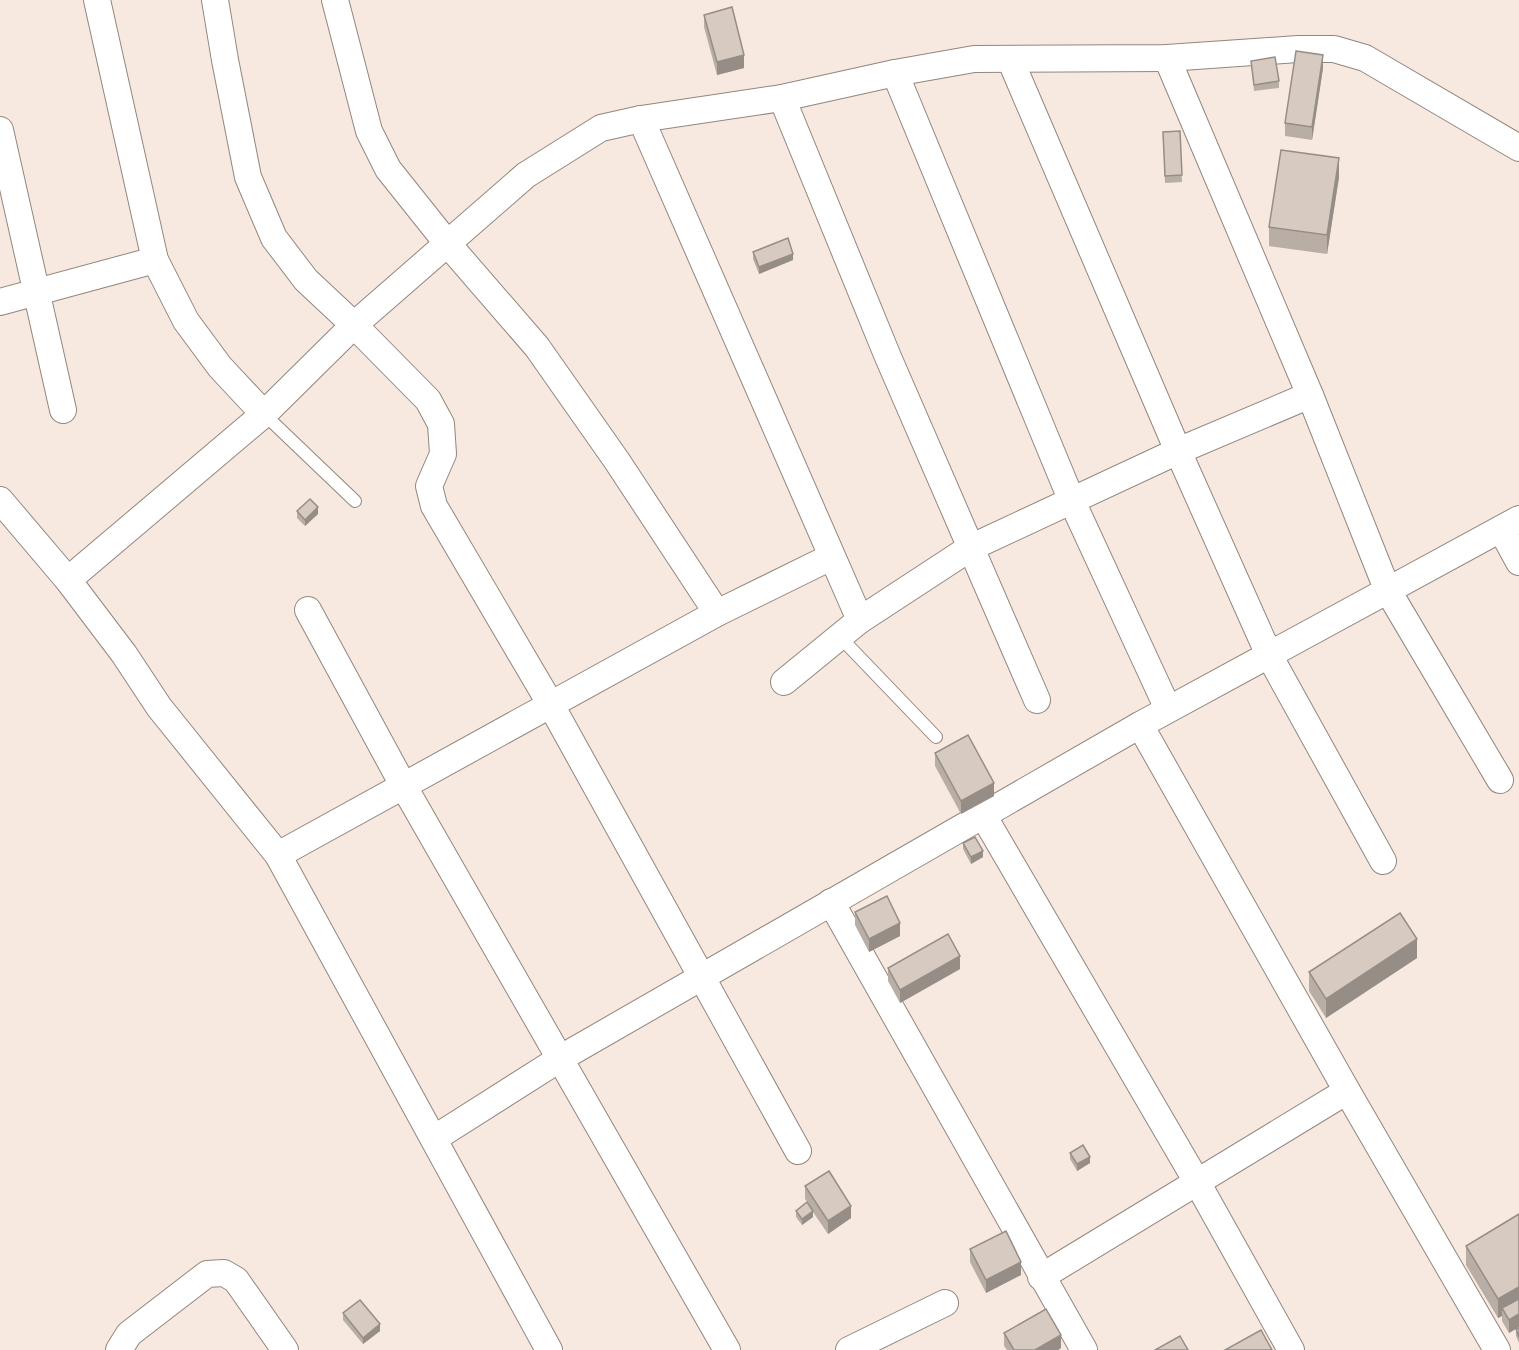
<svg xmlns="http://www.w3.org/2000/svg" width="1519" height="1350" font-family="'Times New Roman',serif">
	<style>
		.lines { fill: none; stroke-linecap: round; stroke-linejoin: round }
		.service-casing { stroke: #92867e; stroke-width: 14 }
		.minor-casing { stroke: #92867e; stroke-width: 28 }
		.service { stroke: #fff; stroke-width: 12 }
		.minor { stroke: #fff; stroke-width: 26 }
		.wall { fill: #b9aea6 }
		.shaded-wall { fill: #968d87 }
		.building { fill: #d7cac1; stroke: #968d87; stroke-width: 1.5 }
	</style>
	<rect width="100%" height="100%" fill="#f7e9e0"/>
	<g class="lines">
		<defs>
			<g id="service">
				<path d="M264,414L355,501"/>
				<path d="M840,637L936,737"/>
			</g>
			<g id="minor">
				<path d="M97,0L155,260L186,321L220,367L264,414"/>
				<path d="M215,0L225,60L248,177L274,238L306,280L354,325L526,175L601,128L641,119L782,98L895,73L974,59L1167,58L1298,49H1334L1365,58L1519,148"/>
				<path d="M335,0L369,131L388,169L447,243L537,347L617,461L717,613"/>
				<path d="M1167,58L1310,395L1387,589L1500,780"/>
				<path d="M1010,59L1178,451L1269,655L1383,861"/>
				<path d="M895,73L1071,499L1168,709"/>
				<path d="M782,98L888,357L1037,700"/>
				<path d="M641,119L860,620"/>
				<path d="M0,130L63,410"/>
				<path d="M0,302L155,260"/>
				<path d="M0,500L68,580L124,654L159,707L278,855L549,1350"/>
				<path d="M1501,529L1519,562"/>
				<path d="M68,580L264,414L354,325L428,400L441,424L443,454L429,486L434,506L551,705L798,1151"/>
				<path d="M308,610L403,785L727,1350"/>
				<path d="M784,682L860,620L970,548L1178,451L1310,395"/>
				<path d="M1140,725L1347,1091L1497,1350"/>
				<path d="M983,815L1197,1182L1291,1350"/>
				<path d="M278,855L717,613L831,557"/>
				<path d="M831,902L1084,1350"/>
				<path d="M435,1138L561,1058L1140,725L1519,519"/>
				<path d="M1041,1277L1347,1091"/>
				<path d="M119,1350L129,1334L207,1274L224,1273L236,1280L285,1350"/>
				<path d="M849,1350L945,1303"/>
			</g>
		</defs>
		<use href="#service" class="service-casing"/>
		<use href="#minor" class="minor-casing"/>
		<use href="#service" class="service"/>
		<use href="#minor" class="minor"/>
	</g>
	<g class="wall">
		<path d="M704,15L744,68L717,75L704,27Z"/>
		<path d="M1251,61L1279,81V88L1254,91Z"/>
		<path d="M1323,68L1312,140L1285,136V123Z"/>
		<path d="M1180,131L1182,182L1165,183L1163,132Z"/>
		<path d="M1339,177L1327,254L1269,246V227Z"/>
		<path d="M753,252L793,260L759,274L753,259Z"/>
		<path d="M297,511L318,514L305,526L297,518Z"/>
		<path d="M935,753L994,796L961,814L935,766Z"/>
		<path d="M963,843L983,857L971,864L963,849Z"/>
		<path d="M855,912L900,936L869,952L855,925Z"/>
		<path d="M1417,958L1326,1018L1309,991V972Z"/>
		<path d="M888,968L960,969L900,1003L888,981Z"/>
		<path d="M1070,1153L1090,1163L1077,1171L1070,1159Z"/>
		<path d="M805,1186L851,1218L828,1234L813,1212V1217L802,1225L796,1217V1211L809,1204L805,1199Z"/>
		<path d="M1519,1214V1327L1509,1333L1502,1321V1316L1498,1318L1466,1265V1246Z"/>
		<path d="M970,1249L1021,1275L986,1293L970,1262Z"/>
		<path d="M343,1313L380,1331L363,1344L343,1320Z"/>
		<path d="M1519,1328V1343L1516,1336V1329Z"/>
		<path d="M1004,1333L1061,1348L1058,1350H1007L1004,1346Z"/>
	</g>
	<g class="shaded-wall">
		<path d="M744,55V68L717,75V62Z"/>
		<path d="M1323,55V68L1312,140V127Z"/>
		<path d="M1339,158V177L1327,254V235Z"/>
		<path d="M793,254V260L759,274V267Z"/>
		<path d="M318,507V514L305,526V520Z"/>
		<path d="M994,783V796L961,814V801Z"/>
		<path d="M983,851V857L971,864V857Z"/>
		<path d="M900,923V936L869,952V939Z"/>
		<path d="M1417,939V958L1326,1018V999Z"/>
		<path d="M960,956V969L900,1003V990Z"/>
		<path d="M1090,1157V1163L1077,1171V1164Z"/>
		<path d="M851,1206V1218L828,1234V1221Z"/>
		<path d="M813,1211V1217L802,1225V1219Z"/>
		<path d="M1021,1262V1275L986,1293V1280Z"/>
		<path d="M1519,1287V1306L1502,1308V1316L1498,1318V1299Z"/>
		<path d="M1519,1314V1327L1509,1333V1320Z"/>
		<path d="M380,1324V1331L363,1344V1338Z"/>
		<path d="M1061,1335V1348L1058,1350H1035Z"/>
	</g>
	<g class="building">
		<path d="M732,7L744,55L717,62L704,15Z"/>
		<path d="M1296,51L1323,55L1312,127L1285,123Z"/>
		<path d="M1275,57L1279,81L1254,85L1251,61Z"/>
		<path d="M1180,131L1182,175L1165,176L1163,132Z"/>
		<path d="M1281,150L1339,158L1327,235L1269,227Z"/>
		<path d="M788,238L793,254L759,267L753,252Z"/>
		<path d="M310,499L318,507L305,520L297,511Z"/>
		<path d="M968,735L994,783L961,801L935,753Z"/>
		<path d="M975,837L983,851L971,857L963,843Z"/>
		<path d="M887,896L900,923L869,939L855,912Z"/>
		<path d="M1400,913L1417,939L1326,999L1309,972Z"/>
		<path d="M948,934L960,956L900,990L888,968Z"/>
		<path d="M1083,1145L1090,1157L1077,1164L1070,1153Z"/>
		<path d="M829,1171L851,1206L828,1221L805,1186Z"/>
		<path d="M807,1202L813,1211L802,1219L796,1211Z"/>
		<path d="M1519,1214V1287L1498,1299L1466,1246Z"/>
		<path d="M1006,1231L1021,1262L986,1280L970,1249Z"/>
		<path d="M1519,1299V1314L1509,1320L1502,1308Z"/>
		<path d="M360,1300L380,1324L363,1338L343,1313Z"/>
		<path d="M1046,1309L1061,1335L1035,1350H1014L1004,1333Z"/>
		<path d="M1519,1328V1337L1516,1329Z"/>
		<path d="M1261,1330L1272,1350H1225Z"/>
		<path d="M1180,1336L1188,1350H1155Z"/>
	</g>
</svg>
